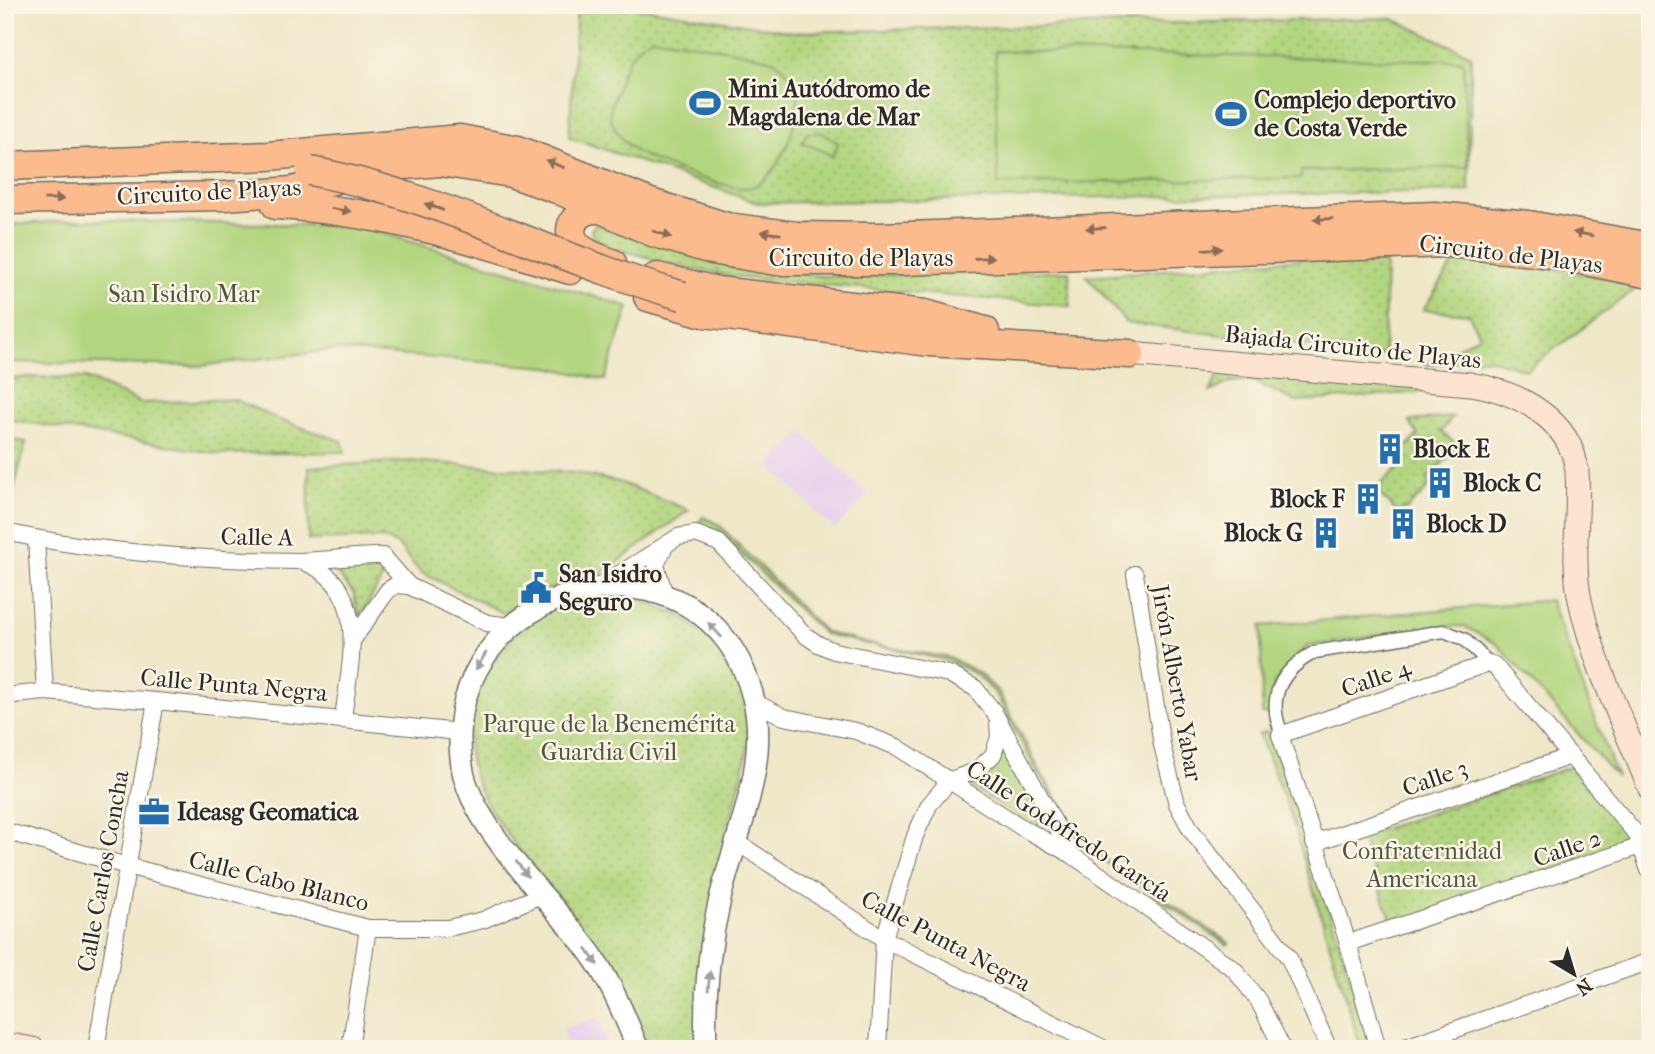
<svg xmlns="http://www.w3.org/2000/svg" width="1655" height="1054" font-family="'IM FELL French Canon',serif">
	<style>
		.built { fill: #e9d2ed }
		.grass { fill: url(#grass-dots); stroke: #6e8055; stroke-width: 2 }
		.garden { fill: #b2d67f; stroke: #6e8055; stroke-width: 2 }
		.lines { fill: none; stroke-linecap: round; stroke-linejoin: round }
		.pedestrian-casing { stroke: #6f6d62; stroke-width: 15 }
		.minor-casing { stroke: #6f6d62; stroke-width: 18 }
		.tertiary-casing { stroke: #6f6d62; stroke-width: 24 }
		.secondary-casing { stroke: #6f6d62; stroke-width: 25 }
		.trunk-casing { stroke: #6f6d62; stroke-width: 31 }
		.pedestrian { stroke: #fff; stroke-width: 12 }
		.minor { stroke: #fff; stroke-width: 16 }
		.tertiary { stroke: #fff; stroke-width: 21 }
		.secondary { stroke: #fde4d1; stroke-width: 23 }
		.trunk { stroke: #fbbb8d; stroke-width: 28 }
		.trunk-bridge-casing { stroke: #6f6d62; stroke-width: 31; stroke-linecap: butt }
		.trunk-bridge { stroke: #fbbb8d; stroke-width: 28 }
		.oneway { fill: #896c57 }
		.oneway2 { fill: #a0a0a0 }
		.labels { text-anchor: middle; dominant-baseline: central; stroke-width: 5; stroke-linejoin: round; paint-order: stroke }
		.poi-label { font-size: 24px; font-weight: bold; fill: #2b2b2b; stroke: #fcf5e5; text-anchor: start }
		.street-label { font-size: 24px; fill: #2b2b2b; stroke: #fcf5e5 }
		.park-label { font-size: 24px; fill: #4d5640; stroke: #fcf5e5 }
	</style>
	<defs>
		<pattern id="grass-dots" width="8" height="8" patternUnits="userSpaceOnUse" patternTransform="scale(1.75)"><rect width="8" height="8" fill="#b2d67f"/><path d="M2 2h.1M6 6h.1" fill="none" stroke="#99b86e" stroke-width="1.8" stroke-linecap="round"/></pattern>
	</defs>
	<rect width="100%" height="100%" fill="#fcf5e5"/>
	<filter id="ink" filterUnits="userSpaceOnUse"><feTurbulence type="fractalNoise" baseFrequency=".0143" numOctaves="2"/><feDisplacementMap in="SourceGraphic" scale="14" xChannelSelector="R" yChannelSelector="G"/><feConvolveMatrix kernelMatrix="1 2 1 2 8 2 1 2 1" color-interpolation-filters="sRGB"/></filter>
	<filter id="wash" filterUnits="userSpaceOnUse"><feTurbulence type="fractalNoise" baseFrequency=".00686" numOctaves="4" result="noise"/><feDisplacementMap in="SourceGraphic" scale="28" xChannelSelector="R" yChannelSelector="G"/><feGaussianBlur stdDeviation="1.57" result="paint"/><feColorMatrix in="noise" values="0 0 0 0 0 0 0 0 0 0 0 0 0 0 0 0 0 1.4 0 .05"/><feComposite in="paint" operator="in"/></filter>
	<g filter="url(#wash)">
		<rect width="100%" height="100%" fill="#eee7c8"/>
		<g class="built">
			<path d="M802,432L868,495L834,529L769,465Z"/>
			<path d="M597,1016L610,1049H569L562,1030Z"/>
		</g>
		<g class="grass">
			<path d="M577,5H623L794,32L1391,18L1471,55L1469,191L758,203L569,137Z"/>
			<path d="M595,225H604L742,269L823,276L1069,271L1070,306L744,278L683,267L610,247L593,237L591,230Z"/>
			<path d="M1386,252L1384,355L1126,323L1087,276Z"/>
			<path d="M1459,255L1644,283L1526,370L1487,358L1425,365L1479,336L1469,314L1423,310Z"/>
			<path d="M1220,370L1423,386L1421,392L1296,402L1251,380L1230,382L1210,392Z"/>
			<path d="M27,377L86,378L141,403L234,399L280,420L342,441L345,452L220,454L5,419V380Z"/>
			<path d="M1453,417L1441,432L1459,446L1427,479L1431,485L1406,510L1402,509L1397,513L1375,489L1397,469L1392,462L1418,435L1409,421Z"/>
			<path d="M5,438L26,442L8,513L5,512Z"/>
			<path d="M411,461L575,473L619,482L689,510L596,578L542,591L503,613L420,572L398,545L383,538L308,540L309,467Z"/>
			<path d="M703,517L718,524L825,632L864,643L951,658L979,673L999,692L1041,773L1077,830L1097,853L1229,943L1227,945L1095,855L1037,772L996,694L977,675L949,661L824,634L718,531L696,526Z"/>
			<path d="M382,564L386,572L359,618L354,594L333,568Z"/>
			<path d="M636,597L682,617L708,638L722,654L742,691L750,741L713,895L698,1049H647C623,999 600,950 566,906C535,867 499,832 478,786C447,718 497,624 567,601C587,595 615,598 636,597Z"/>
			<path d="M1267,731L1298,813L1373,1049H1361L1291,816L1259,734Z"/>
			<path d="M1004,751L1012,752L1039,823L1038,827L1034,828L971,786C977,773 995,765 1004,751Z"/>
			<path d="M1571,767L1630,836L1628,842L1393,925L1361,836Z"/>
		</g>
		<g class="garden">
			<path d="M651,37C673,41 763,53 776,62C786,69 795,78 797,91C803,117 777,186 747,188C725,189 658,164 637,152C626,145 610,127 610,113C610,104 617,92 619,83C626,62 632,48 651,37Z"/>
			<path d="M995,51L1463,61L1468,167L1301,171V178L998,184Z"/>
			<path d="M807,133H823L838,143L833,156L802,142Z"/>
			<path d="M76,220L359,226L629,307L605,380L548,367L334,350L199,366L5,362V225Z"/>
			<path d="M1550,600L1617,777L1497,644L1464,626L1433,627L1306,647L1274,683L1271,714H1262L1261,626Z"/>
		</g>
	</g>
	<g filter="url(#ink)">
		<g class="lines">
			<defs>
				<path id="pedestrian" d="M1282,734C1266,697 1281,670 1315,652L1444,631L1464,639L1489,663"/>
				<g id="minor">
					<path d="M5,532C102,553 199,560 298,561C326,561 354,555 383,556L409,586L487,623L510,626"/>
					<path d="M36,539L45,692"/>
					<path d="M304,562C371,587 350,663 343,718"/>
					<path d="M1135,574L1162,745L1177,804L1191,830L1289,958L1329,1049"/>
					<path d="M600,586L678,537L696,534L719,543L805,635L818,644L834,651L949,674L975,688L994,712L1072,855"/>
					<path d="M665,595L656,565L665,546"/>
					<path d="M352,641L388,590L396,585L409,586"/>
					<path d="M5,696L45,692L156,701L459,732"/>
					<path d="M754,702L784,717L856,731L897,747L1021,827L1072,855L1234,969L1258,1000L1283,1049"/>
					<path d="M5,831L127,866L368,928H448L483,920L543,894"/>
					<path d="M735,841L884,939L1105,1049"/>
					<path d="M1314,843L1571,756"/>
					<path d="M1348,943L1641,846"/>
					<path d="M96,1049L156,701"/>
					<path d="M350,1049L368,928"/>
					<path d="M878,1049L884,939L915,836L929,805L950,780L976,771L993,755L999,737L998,723"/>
					<path d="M1378,1049L1348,943L1280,735L1489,663L1494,665L1637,835L1650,873"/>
					<path d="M1400,1049L1650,961"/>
				</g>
				<path id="tertiary" d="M638,1049C626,1019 613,987 595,960C558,905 471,830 462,766C434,579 708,510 754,701C769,766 735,836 720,899C709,946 704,1000 706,1049"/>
				<g id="secondary">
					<path d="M1130,354L1470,384C1516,391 1572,419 1577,472C1580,515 1571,557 1580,600C1593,663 1626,729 1650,789"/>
					<path d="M5,1044L33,1049"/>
				</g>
				<g id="trunk">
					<path d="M5,166L268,156L460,139L518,150L648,202L727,227L797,236L880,237L1435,216L1529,225L1650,247"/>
					<path d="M5,200L225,196L292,191L382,167L440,162L511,173L557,189L652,232L712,250L776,261H901L1449,243L1552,254L1650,274"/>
					<path d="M276,205C377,210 474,239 570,270"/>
					<path d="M599,209C580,208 561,227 577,245C585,254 601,259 612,263"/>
					<path d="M657,277L717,291L925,314L985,331"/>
					<path d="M648,297L704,313L929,342L1130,354"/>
				</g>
			</defs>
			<use href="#pedestrian" class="pedestrian-casing"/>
			<use href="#minor" class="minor-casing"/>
			<use href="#tertiary" class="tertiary-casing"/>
			<use href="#secondary" class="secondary-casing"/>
			<use href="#trunk" class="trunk-casing"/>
			<use href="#pedestrian" class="pedestrian"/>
			<use href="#minor" class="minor"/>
			<use href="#tertiary" class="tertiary"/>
			<use href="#secondary" class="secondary"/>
			<use href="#trunk" class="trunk"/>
			<defs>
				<path id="trunk-bridge" d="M310,171C439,195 557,260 683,296"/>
			</defs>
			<use href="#trunk-bridge" class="trunk-bridge-casing"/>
			<use href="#trunk-bridge" class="trunk-bridge"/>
		</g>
		<defs><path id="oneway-solid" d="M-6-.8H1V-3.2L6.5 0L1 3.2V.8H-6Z" transform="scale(1.75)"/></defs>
		<g class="oneway">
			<use href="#oneway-solid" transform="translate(555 164) rotate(-158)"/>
			<use href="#oneway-solid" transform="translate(54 199) rotate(-1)"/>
			<use href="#oneway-solid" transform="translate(434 207) rotate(-160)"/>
			<use href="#oneway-solid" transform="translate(341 210) rotate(9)"/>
			<use href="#oneway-solid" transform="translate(1323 219) rotate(178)"/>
			<use href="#oneway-solid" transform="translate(1096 228) rotate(178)"/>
			<use href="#oneway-solid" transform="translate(771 233) rotate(-174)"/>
			<use href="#oneway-solid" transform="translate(662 234) rotate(18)"/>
			<use href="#oneway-solid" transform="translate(1583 234) rotate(-170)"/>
			<use href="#oneway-solid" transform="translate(1212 249) rotate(-2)"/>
			<use href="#oneway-solid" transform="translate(984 258) rotate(-2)"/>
		</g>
		<g class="oneway2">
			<use href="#oneway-solid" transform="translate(715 630) rotate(-133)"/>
			<use href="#oneway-solid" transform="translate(481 661) rotate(121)"/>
			<use href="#oneway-solid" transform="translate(522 869) rotate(52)"/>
			<use href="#oneway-solid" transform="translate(592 957) rotate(55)"/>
			<use href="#oneway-solid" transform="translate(709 981) rotate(-85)"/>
		</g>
	</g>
	<defs>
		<symbol id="stadium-bare" viewBox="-9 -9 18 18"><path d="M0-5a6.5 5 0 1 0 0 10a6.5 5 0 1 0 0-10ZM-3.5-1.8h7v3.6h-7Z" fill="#1f6fb2" stroke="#fcf5e5" stroke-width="2.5" paint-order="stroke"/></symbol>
		<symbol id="building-bare" viewBox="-9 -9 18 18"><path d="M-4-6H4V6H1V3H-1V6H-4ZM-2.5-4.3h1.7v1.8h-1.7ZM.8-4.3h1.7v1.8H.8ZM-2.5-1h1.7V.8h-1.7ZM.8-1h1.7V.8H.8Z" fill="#1f6fb2" stroke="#fcf5e5" stroke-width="2.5" paint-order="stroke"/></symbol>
		<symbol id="civic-bare" viewBox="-9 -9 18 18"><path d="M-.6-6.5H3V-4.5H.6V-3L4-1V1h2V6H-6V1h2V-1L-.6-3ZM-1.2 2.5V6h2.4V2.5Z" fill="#1f6fb2" stroke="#fcf5e5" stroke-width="2.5" paint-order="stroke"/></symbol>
		<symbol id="office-bare" viewBox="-9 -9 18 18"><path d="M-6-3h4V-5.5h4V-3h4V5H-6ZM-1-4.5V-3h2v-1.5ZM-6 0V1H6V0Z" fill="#1f6fb2" stroke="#fcf5e5" stroke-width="2.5" paint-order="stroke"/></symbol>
	</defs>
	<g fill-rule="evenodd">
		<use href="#stadium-bare" x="683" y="81" width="44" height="44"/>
		<use href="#stadium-bare" x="1209" y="92" width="44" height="44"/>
		<use href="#building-bare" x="1368" y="427" width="44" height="44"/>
		<use href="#building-bare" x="1418" y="461" width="44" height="44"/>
		<use href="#building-bare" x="1346" y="477" width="44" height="44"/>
		<use href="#building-bare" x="1381" y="502" width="44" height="44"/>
		<use href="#building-bare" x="1304" y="511" width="44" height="44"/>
		<use href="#civic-bare" x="514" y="566" width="44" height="44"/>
		<use href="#office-bare" x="132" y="790" width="44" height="44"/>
	</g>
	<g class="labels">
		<g class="poi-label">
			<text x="728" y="89">Mini Autódromo de<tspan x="728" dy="28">Magdalena de Mar</tspan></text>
			<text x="1254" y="100">Complejo deportivo<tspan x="1254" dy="28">de Costa Verde</tspan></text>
			<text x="1413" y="449">Block E</text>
			<text x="1463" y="483">Block C</text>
			<text x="1345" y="499" text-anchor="end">Block F</text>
			<text x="1426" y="524">Block D</text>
			<text x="1303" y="533" text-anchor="end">Block G</text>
			<text x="559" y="574">San Isidro<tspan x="559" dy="28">Seguro</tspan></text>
			<text x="177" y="812">Ideasg Geomatica</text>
		</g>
		<g class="street-label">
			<text transform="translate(209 192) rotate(-3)">Circuito de Playas</text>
			<text transform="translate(1511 254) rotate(7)">Circuito de Playas</text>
			<text x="861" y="258">Circuito de Playas</text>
			<text transform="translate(1353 347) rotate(6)">Bajada Circuito de Playas</text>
			<text transform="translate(257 537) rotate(1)">Calle A</text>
			<text transform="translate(1376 678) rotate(-19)">Calle 4</text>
			<text transform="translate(1177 683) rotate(80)">Jirón Alberto Yabar</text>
			<text transform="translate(234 685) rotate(5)">Calle Punta Negra</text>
			<text transform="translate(1435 778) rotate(-19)">Calle 3</text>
			<text transform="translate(1069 831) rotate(33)">Calle Godofredo García</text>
			<text transform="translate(1567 848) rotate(-19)">Calle 2</text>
			<text transform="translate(103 871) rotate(-80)">Calle Carlos Concha</text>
			<text transform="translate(279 881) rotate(14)">Calle Cabo Blanco</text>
			<text transform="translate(946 941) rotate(28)">Calle Punta Negra</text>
		</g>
		<g class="park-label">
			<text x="184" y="294">San Isidro Mar</text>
			<text x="609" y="724">Parque de la Benemérita<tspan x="609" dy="28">Guardia Civil</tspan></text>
			<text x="1422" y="851">Confraternidad<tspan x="1422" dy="28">Americana</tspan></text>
		</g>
	</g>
	<rect width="1655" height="1054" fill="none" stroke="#fcf5e5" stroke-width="28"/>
	<g transform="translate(1574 974) rotate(142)" stroke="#fcf5e5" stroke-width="5" paint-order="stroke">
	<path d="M0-5L12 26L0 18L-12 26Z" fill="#2b2b2b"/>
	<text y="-10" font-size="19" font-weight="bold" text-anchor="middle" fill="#2b2b2b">N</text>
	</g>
</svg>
